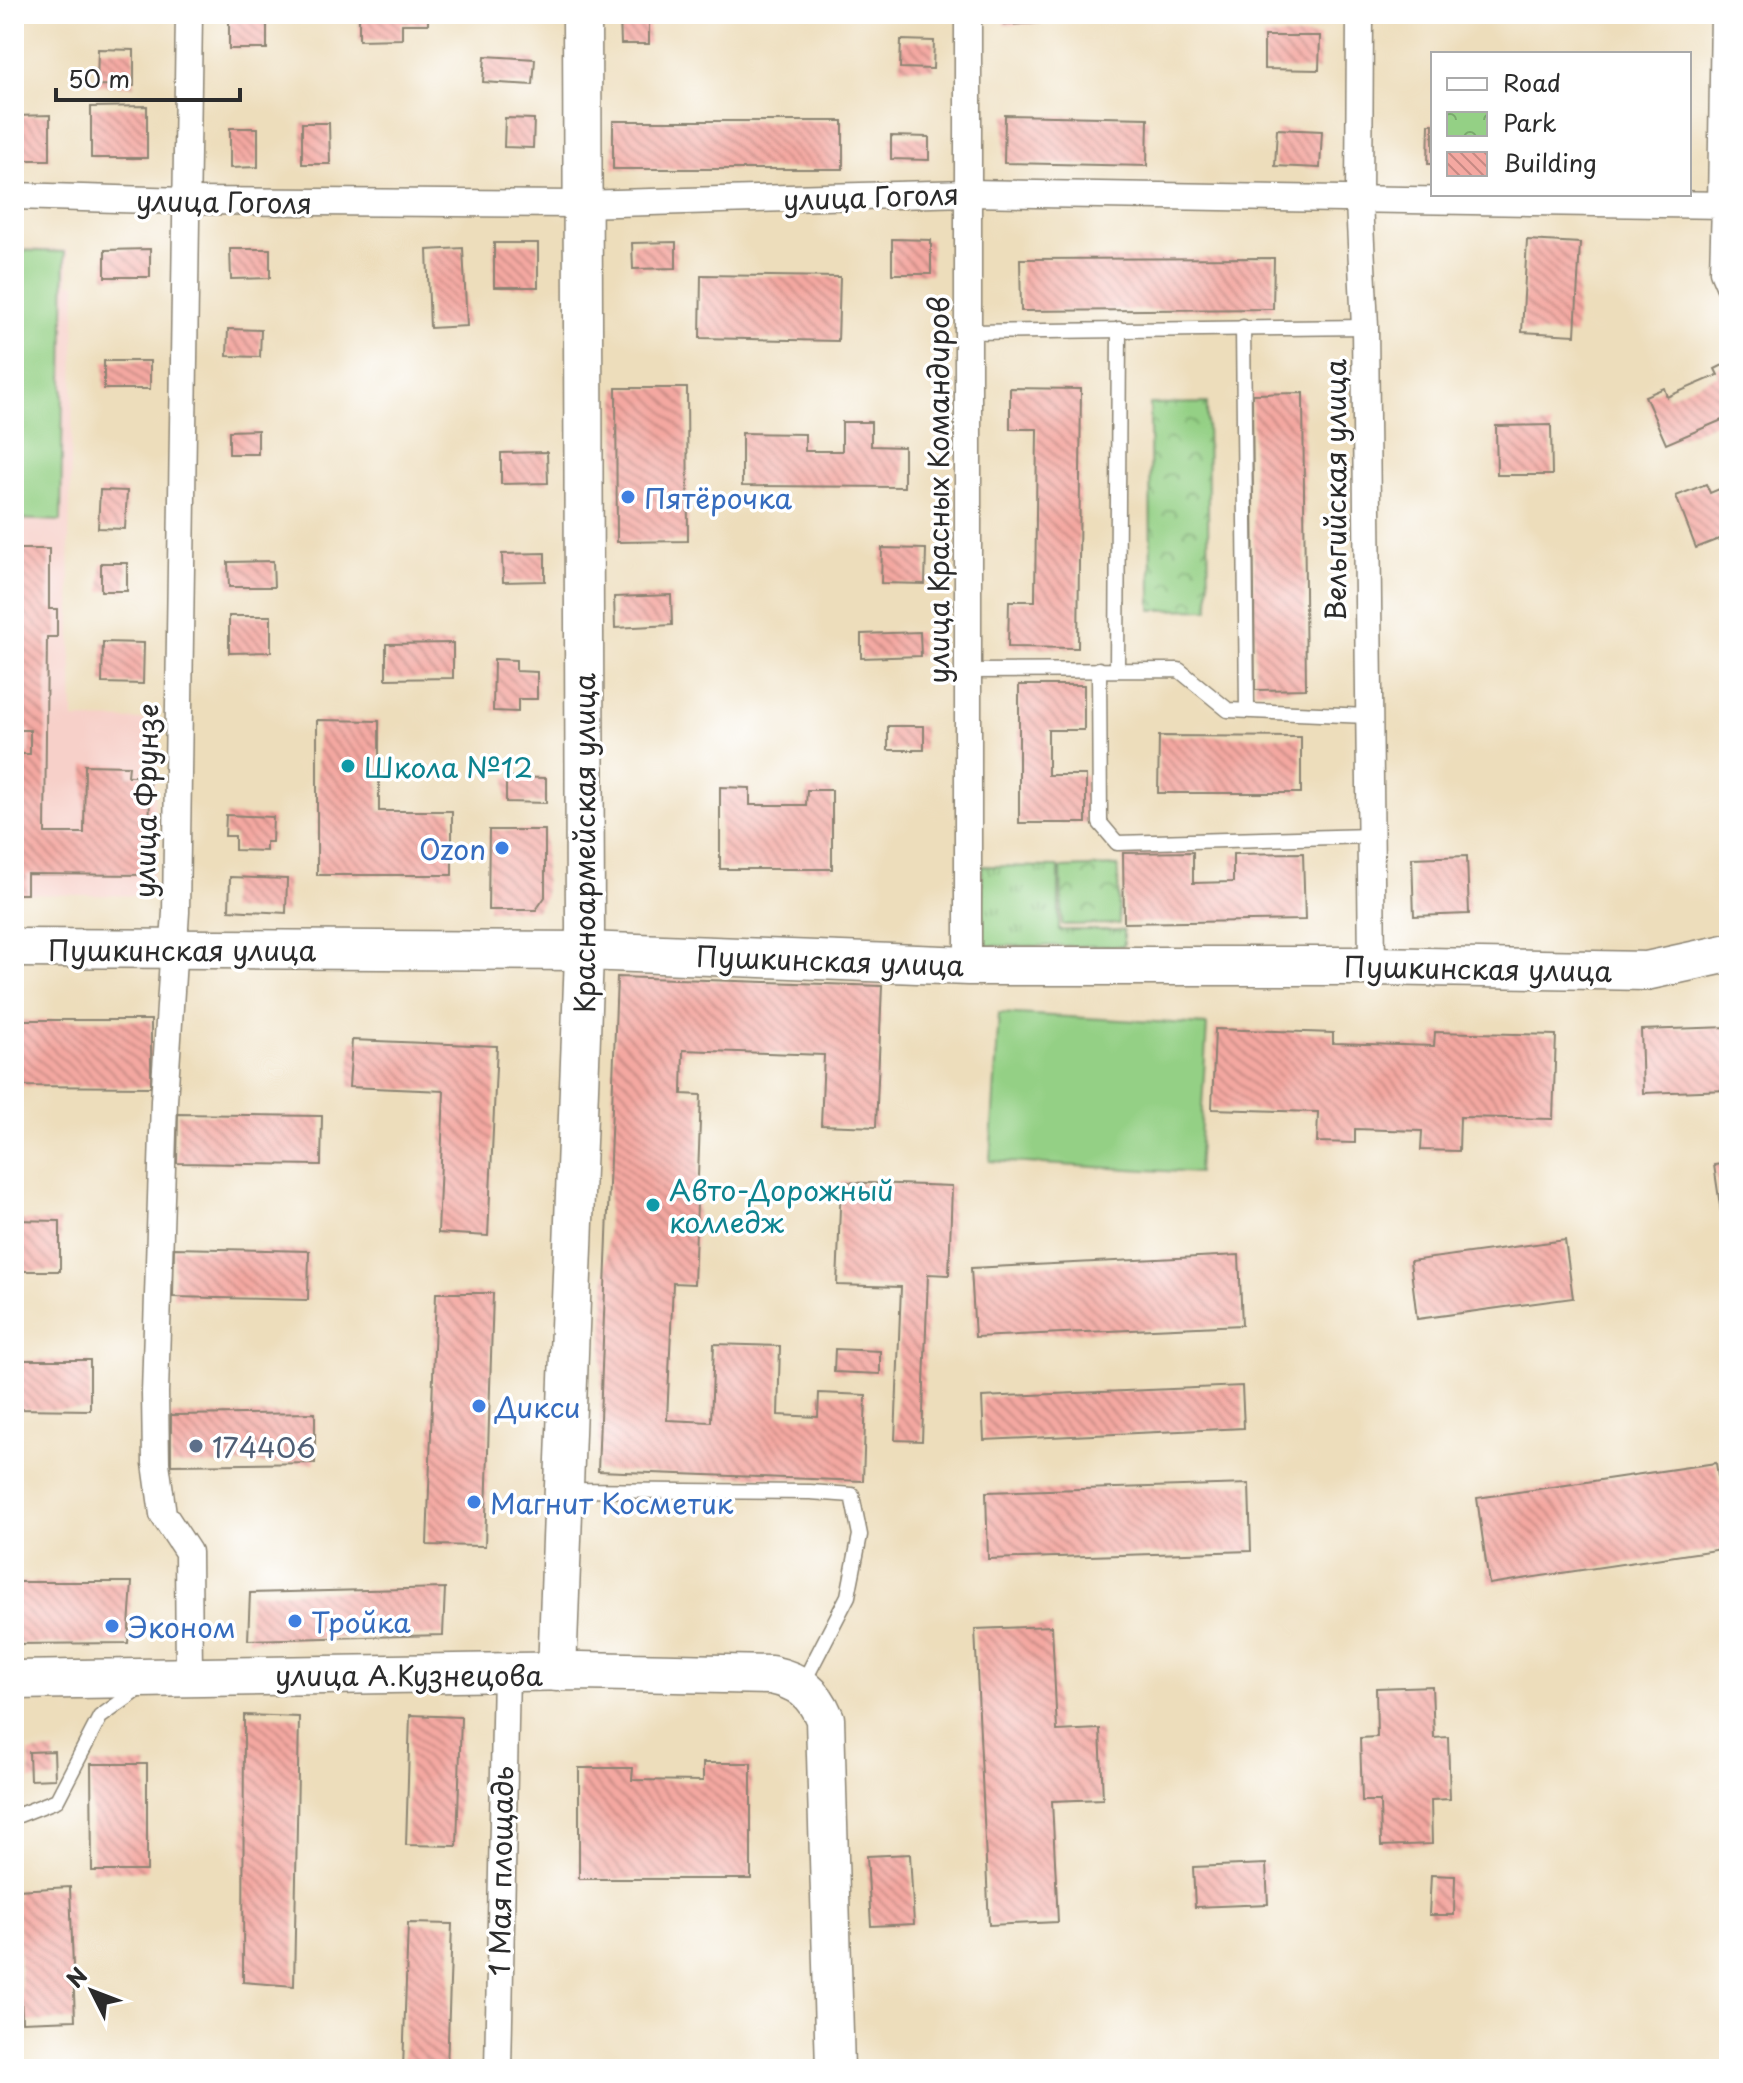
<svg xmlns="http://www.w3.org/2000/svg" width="1743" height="2083" font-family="'Playpen Sans',sans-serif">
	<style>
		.built { fill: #f7d0c9 }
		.grass { fill: url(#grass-tufts); stroke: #607e58; stroke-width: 2 }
		.park { fill: url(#park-crowns); stroke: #607e58; stroke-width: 2 }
		.garden { fill: #94d085; stroke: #607e58; stroke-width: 2 }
		.building { fill: url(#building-back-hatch) }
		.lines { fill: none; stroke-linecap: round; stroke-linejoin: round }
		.service-casing { stroke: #8c8473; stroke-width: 17 }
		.minor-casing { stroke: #8c8473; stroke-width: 29 }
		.tertiary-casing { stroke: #8c8473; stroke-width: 37 }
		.secondary-casing { stroke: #8c8473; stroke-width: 41 }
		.service { stroke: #fff; stroke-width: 14 }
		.minor { stroke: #fff; stroke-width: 26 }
		.tertiary { stroke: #fff; stroke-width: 34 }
		.secondary { stroke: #fff; stroke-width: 38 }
		.shop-dot { fill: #3f7fe0; stroke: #fff; stroke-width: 3 }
		.culture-dot { fill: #0f9aa8; stroke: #fff; stroke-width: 3 }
		.service-dot { fill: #5c6f8a; stroke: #fff; stroke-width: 3 }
		.labels { text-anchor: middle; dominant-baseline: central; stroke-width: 7; stroke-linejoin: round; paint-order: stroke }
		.street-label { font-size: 28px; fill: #2b2b2b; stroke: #fff }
		.shop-label { font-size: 28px; fill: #366cbe; stroke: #fff; text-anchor: start }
		.culture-label { font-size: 28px; fill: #0d838f; stroke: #fff; text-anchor: start }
		.service-label { font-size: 28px; fill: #4e5e75; stroke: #fff; text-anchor: start }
	</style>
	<defs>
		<pattern id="grass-tufts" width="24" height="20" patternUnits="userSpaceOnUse" patternTransform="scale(2)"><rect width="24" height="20" fill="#94d085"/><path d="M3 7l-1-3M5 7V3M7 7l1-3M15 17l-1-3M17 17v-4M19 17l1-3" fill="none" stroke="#79a96d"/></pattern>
		<pattern id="park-crowns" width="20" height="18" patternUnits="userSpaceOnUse" patternTransform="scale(2)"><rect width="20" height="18" fill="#94d085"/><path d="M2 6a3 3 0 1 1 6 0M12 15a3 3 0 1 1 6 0" fill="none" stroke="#79a96d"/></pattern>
		<pattern id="building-back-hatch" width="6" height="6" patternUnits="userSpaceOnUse" patternTransform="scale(2)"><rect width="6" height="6" fill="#f4a8a1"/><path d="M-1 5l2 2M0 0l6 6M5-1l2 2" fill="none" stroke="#c68983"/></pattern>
	</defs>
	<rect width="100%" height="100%" fill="#fff"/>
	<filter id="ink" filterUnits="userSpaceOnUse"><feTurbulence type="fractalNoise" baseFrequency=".0125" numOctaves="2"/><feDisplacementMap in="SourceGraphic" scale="16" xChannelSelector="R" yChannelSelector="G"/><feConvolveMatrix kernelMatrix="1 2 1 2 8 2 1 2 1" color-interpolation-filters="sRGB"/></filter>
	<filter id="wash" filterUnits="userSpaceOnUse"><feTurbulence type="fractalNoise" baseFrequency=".006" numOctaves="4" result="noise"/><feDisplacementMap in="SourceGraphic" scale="32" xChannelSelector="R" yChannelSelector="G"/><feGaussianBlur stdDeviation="1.8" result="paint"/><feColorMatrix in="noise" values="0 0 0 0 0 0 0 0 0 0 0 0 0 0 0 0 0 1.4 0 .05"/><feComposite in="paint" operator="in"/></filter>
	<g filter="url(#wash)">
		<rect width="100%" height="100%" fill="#edddbb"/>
		<path class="built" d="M14,248L68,250L69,283H76L69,540L73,719L157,720L152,896L14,894Z"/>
		<path class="grass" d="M982,866L1059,867V930H1124V946H983Z"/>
		<g class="park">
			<path d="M1207,403L1209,609L1151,610L1150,404Z"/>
			<path d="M1118,866L1119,924L1062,925L1061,868Z"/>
		</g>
		<g class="garden">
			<path d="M14,250L65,252L61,521L14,519Z"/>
			<path d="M999,1013L1207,1025L1198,1173L990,1161Z"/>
		</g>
		<g id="blocks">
			<g class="building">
				<path d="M359,14H428V24H402V39L359,40Z"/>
				<path d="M1004,14H1041V23L1004,25Z"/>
				<path d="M620,16H649V44H621Z"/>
				<rect x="229" y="21" width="38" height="28"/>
				<path d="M1264,36H1320L1319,70L1264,69Z"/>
				<path d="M901,40L934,41L933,69L900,68Z"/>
				<path d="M98,49L134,50V86L97,85Z"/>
				<path d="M485,56L535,59L533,85L483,82Z"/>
				<path d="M147,106V158H91V107Z"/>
				<path d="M50,115V160H15L14,116Z"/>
				<path d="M1005,115L1148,118L1147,166L1004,163Z"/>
				<path d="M505,118L534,119L533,148L504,147Z"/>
				<rect x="613" y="121" width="230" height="48"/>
				<path d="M302,123H329L330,164H302Z"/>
				<path d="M1429,124H1433V164H1428Z"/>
				<path d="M230,128H258V167L230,168Z"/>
				<path d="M1277,129L1322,131L1320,168L1275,166Z"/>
				<path d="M891,136L929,137V160L891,159Z"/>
				<path d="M892,239L931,240V274H892Z"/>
				<path d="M1527,240L1580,243L1575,335L1522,332Z"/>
				<path d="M676,242V268L633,269L632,243Z"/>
				<rect x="494" y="243" width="44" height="44"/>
				<path d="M463,248L467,326L430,328L427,250Z"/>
				<path d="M150,249V277H105V250Z"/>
				<path d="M230,249H270V278L231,279Z"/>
				<path d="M1274,258L1273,309L1021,311L1020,259Z"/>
				<path d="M701,275L840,277L838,341L700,338Z"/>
				<path d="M228,329L261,330L260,357L227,356Z"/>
				<rect x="104" y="361" width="46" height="28"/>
				<path d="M1729,362V417L1666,444L1645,396L1664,388L1667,397L1718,375L1715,369Z"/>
				<path d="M616,388H687L688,541L617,542Z"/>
				<path d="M1010,388L1081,389L1078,648L1008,647L1009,601H1035L1037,429H1010Z"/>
				<path d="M1303,393L1306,689L1255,690L1252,394Z"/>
				<path d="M842,422H871V446L904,447V487L742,486V433L805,434V451H842Z"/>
				<path d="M1551,425L1552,475H1497L1496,426Z"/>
				<path d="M258,430V454H229V431Z"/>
				<path d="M547,452L548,483L501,484V453Z"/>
				<path d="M1706,484L1710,493L1729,485V535L1696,548L1676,496Z"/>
				<path d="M100,490L127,491L125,529L98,528Z"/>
				<path d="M882,548L926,549L925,584L881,583Z"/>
				<path d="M14,549H49V609H57V637H47L45,833H84L85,765L129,766L128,776H150L149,875L27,874V894H14V754H30V730H14Z"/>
				<path d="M545,553V581L503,582L502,554Z"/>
				<path d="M273,561L274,587H229L228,562Z"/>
				<rect x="101" y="563" width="26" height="28"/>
				<path d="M671,595L672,625L615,628L614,597Z"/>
				<path d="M229,616H271V652L229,653Z"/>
				<path d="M920,632L921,656L861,658V634Z"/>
				<path d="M103,642L144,643L143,684L102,683Z"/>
				<path d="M453,643V678L386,679V644Z"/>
				<path d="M494,659L516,660V671L537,672V699H518V712L493,711Z"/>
				<path d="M1019,685H1084V730H1048V775H1086V823H1019Z"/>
				<path d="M317,720L379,721V811H452V875H317Z"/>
				<rect x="888" y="726" width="36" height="24"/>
				<path d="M1159,736L1301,737V793H1158Z"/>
				<path d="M506,777L546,778V803L506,802Z"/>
				<path d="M720,787L750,788V805H806L807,790H832V869H720Z"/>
				<path d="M226,815L273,817L272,842H266V851L235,850V836H225Z"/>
				<path d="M489,830H545V897L536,910H488Z"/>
				<path d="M1193,852V883L1233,882V854L1303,853L1305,920L1124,923L1123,853Z"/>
				<path d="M1467,856L1469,914L1414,916L1412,858Z"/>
				<path d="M230,877L287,879L286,913L229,910Z"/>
				<path d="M617,977L882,986L876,1127L821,1125L824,1055L683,1050L682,1094L701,1095L694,1284L673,1283L667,1420L711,1422L714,1344L780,1346L778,1415L818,1417L819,1393L866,1395L863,1481L598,1471Z"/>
				<path d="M14,1020H151V1087L14,1086Z"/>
				<path d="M1729,1027V1090L1643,1093L1641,1030Z"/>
				<path d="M1215,1029L1333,1033V1043L1434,1046L1435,1032L1556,1035L1553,1119L1460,1117L1459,1151L1421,1150L1422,1131L1355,1129V1143L1317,1142L1318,1112L1212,1109Z"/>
				<path d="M352,1040L497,1046L488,1236L438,1233L444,1091L349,1087Z"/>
				<path d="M178,1114L322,1116L321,1165L177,1163Z"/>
				<path d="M1729,1163V1226H1723L1714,1165Z"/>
				<path d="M841,1182L952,1186L949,1275L928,1274L922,1441L895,1440L901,1287L837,1285Z"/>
				<path d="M14,1220L60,1221V1271H14Z"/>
				<path d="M1565,1240L1573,1298L1417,1319L1410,1261Z"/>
				<path d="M174,1248L309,1251L308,1300L173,1297Z"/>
				<path d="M1239,1255L1242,1325L975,1337L971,1268Z"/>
				<path d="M436,1293H493L485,1546L427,1545Z"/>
				<path d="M835,1349L880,1351V1374L834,1372Z"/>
				<path d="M14,1360H90V1410L14,1409Z"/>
				<path d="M1242,1386L1244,1428L984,1440L982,1397Z"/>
				<path d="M315,1413V1463L171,1465V1415Z"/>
				<path d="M1716,1463L1729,1548L1489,1584L1477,1498Z"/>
				<path d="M1249,1484L1251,1551L988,1559L986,1492Z"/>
				<path d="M14,1582H132L128,1643L14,1644Z"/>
				<path d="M445,1588L443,1635L248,1640L250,1593Z"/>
				<path d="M1052,1626L1057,1731L1100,1729L1103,1799L1052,1801L1058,1922L989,1925L975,1629Z"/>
				<path d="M1432,1686L1434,1738L1448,1737L1450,1799L1431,1800L1432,1844L1381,1846L1380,1801H1362L1360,1738L1377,1737L1376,1688Z"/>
				<path d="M244,1715L299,1717L294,1986L243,1982Z"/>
				<path d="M410,1715L461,1717L457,1846L406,1845Z"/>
				<path d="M54,1751L55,1779L30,1780L29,1752Z"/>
				<path d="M703,1763H751V1879H579V1768H633L632,1780L703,1781Z"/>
				<path d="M91,1764H147V1871H92Z"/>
				<path d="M910,1854L914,1924L871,1926L867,1856Z"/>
				<path d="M1266,1864L1268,1904L1195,1907L1193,1867Z"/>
				<path d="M1431,1875L1455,1876L1454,1915H1429Z"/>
				<path d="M70,1887L75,2020L22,2022L17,1890Z"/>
				<path d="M408,1923L452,1924L447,2069H403Z"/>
			</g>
		</g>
	</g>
	<g filter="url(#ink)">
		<use href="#blocks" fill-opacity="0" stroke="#8c8473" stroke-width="2"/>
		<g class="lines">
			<defs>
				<g id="service">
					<path d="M1243,327L1247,710"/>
					<path d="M968,332L1365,327"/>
					<path d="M1099,669L1100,823L1117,843L1370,836"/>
					<path d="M1117,669L1119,329"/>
					<path d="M969,671L1179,670L1228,710L1367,716"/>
					<path d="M564,1490L810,1492L852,1495L860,1535L848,1596L802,1685"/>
					<path d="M14,1817L57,1800L100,1717L142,1687"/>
				</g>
				<g id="minor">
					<path d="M189,14L176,912L164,1101L155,1393L156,1463L163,1514L188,1552L189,1676"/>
					<path d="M1360,14L1359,202L1365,327L1372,966"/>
					<path d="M14,196L186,201L581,204L968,193L1725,205L1723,271L1729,285"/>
					<path d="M968,966V14"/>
					<path d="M498,2069L506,1673"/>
				</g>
				<path id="tertiary" d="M1728,14L1725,205H1729"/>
				<g id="secondary">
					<path d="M14,948L585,951L968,966H1372L1646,971L1729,953"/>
					<path d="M557,1672L585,929L582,14"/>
					<path d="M14,1680L580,1671L771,1675C799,1681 814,1692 825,1719L835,2069"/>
				</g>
			</defs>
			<use href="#service" class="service-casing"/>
			<use href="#minor" class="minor-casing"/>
			<use href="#tertiary" class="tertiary-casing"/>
			<use href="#secondary" class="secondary-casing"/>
			<use href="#service" class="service"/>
			<use href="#minor" class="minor"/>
			<use href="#tertiary" class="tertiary"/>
			<use href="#secondary" class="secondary"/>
		</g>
	</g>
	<g class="shop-dot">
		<circle cx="628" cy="497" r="8"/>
		<circle cx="502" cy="848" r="8"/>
		<circle cx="479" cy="1406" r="8"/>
		<circle cx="474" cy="1502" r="8"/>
		<circle cx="295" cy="1621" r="8"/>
		<circle cx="112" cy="1626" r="8"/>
	</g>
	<g class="culture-dot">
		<circle cx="348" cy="766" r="8"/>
		<circle cx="653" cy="1205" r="8"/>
	</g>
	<circle class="service-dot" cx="196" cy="1446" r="8"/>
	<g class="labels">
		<g class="street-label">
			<text transform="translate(871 196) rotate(-2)">улица Гоголя</text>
			<text transform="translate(224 201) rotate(1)">улица Гоголя</text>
			<text transform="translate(937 490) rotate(-90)">улица Красных Командиров</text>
			<text transform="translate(1334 490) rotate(-90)">Вельгийская улица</text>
			<text transform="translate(145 801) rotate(-89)">улица Фрунзе</text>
			<text transform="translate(583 843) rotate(-90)">Красноармейская улица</text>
			<text x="182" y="949">Пушкинская улица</text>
			<text transform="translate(830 960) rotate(2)">Пушкинская улица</text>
			<text transform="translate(1478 968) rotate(1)">Пушкинская улица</text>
			<text x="409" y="1674">улица А.Кузнецова</text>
			<text transform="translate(500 1871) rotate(-89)">1 Мая площадь</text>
		</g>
		<g class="shop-label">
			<text x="644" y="497">Пятёрочка</text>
			<text x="486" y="848" text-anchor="end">Ozon</text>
			<text x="495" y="1406">Дикси</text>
			<text x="490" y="1502">Магнит Косметик</text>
			<text x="311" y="1621">Тройка</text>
			<text x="128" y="1626">Эконом</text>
		</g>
		<g class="culture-label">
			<text x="364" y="766">Школа №12</text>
			<text x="669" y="1189">Авто-Дорожный<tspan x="669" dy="32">колледж</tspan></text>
		</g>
		<g class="service-label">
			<text x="212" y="1446">174406</text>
		</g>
	</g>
	<rect width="1743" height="2083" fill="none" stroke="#fff" stroke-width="48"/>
	<rect x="1431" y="52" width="260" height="144" fill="#ffffff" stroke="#aaaaaa" stroke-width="2"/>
	<rect x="1447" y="78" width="40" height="12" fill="#ffffff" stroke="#aaaaaa" stroke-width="2"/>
	<text x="1503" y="92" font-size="24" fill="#2b2b2b">Road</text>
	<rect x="1447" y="112" width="40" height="24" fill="url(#park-crowns)" stroke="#aaaaaa" stroke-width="2"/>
	<text x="1503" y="132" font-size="24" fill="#2b2b2b">Park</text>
	<rect x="1447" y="152" width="40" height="24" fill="url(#building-back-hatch)" stroke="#aaaaaa" stroke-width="2"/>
	<text x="1503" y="172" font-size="24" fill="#2b2b2b">Building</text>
	<g transform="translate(92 1991) rotate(312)" stroke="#ffffff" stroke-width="6" paint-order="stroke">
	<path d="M0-6L14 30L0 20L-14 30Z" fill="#2b2b2b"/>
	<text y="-12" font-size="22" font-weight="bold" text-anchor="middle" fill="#2b2b2b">N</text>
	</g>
	<path d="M56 88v12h184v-12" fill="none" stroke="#2b2b2b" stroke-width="4"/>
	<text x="68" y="88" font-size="24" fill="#2b2b2b" stroke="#ffffff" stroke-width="6" paint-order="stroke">50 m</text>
</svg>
